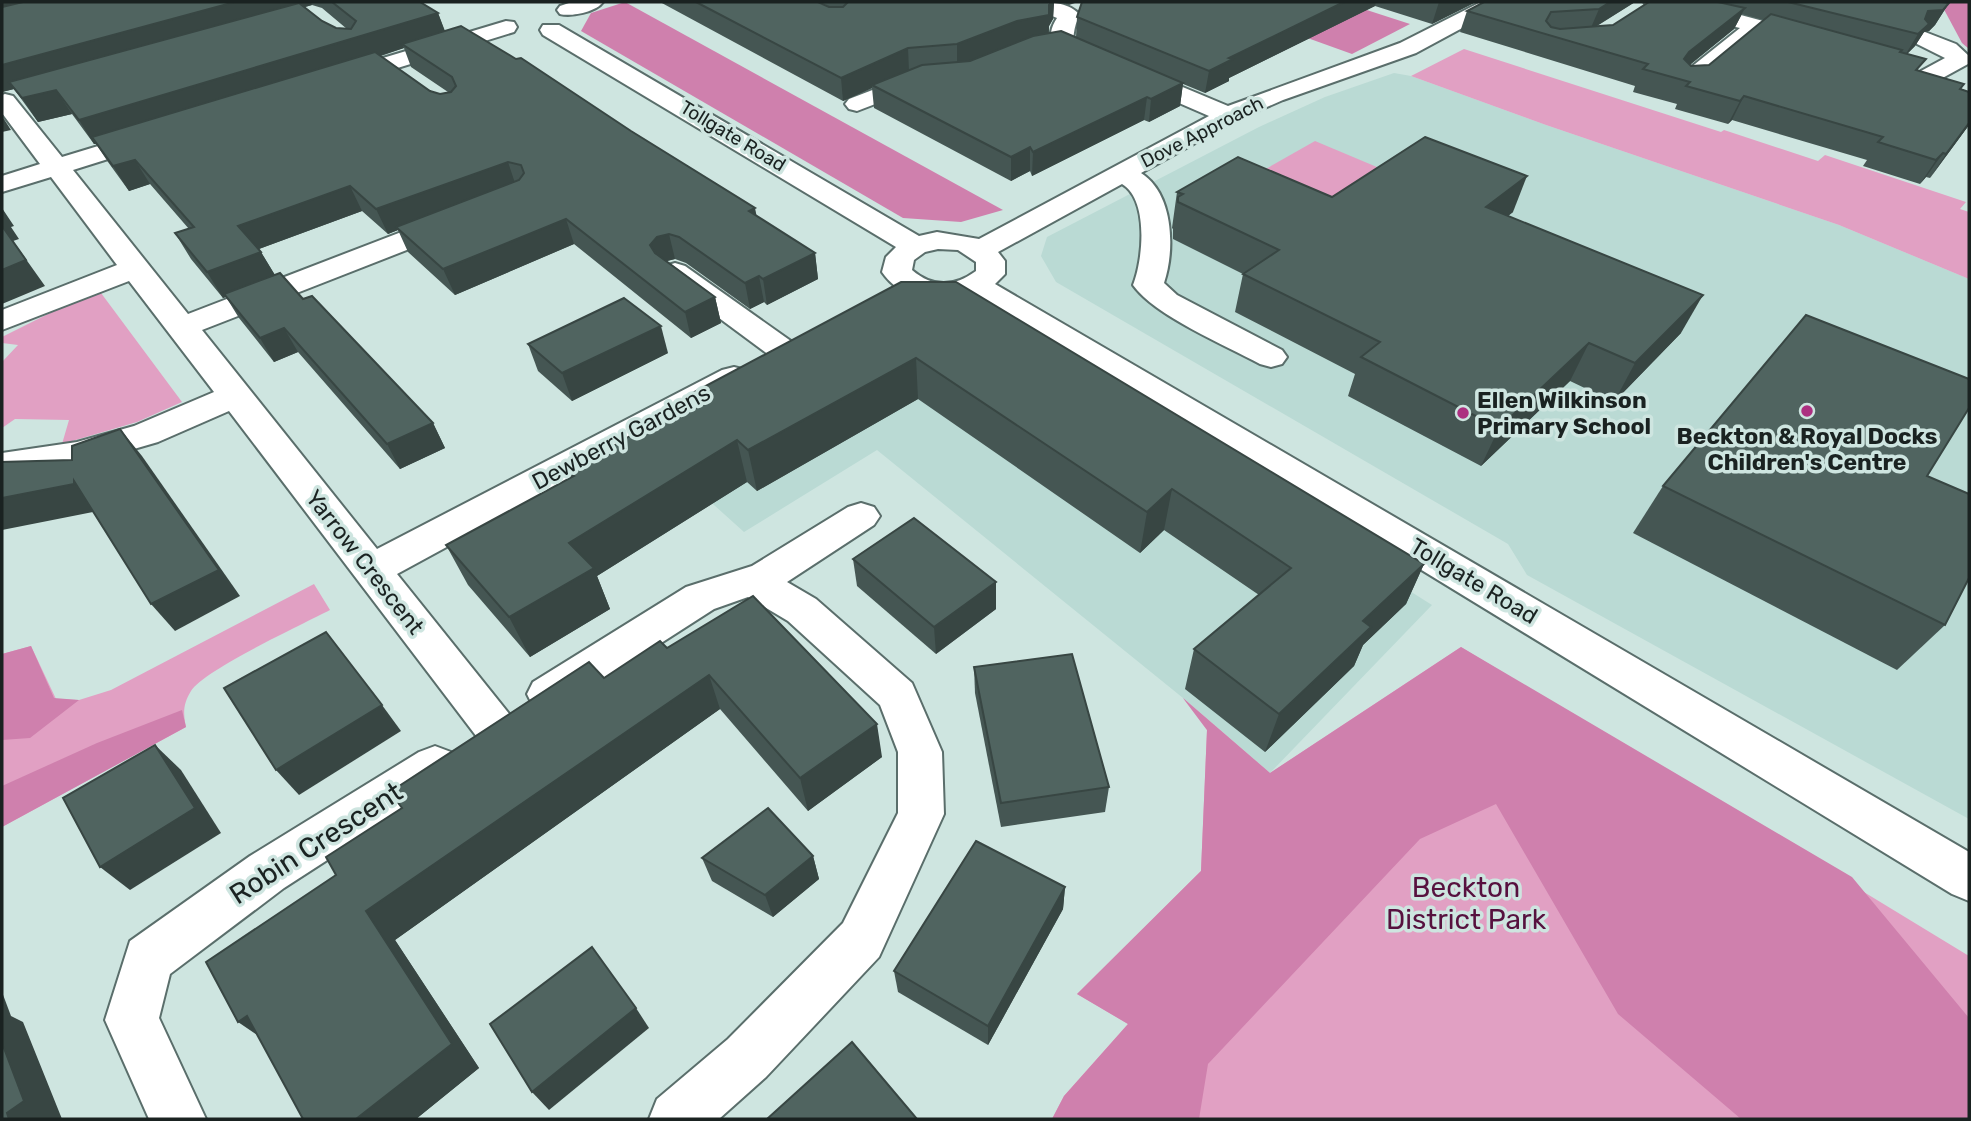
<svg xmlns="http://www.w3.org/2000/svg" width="1971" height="1121" font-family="Rubik,sans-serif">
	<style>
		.built { fill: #badad4 }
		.green { fill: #e1a0c3 }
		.forest { fill: #cf80ad }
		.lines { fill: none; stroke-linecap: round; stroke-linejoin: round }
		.minor-casing { stroke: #5a6e6b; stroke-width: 4 }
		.minor { fill: #fff; fill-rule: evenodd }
		.wall { fill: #455653; fill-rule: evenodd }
		.shaded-wall { fill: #384643 }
		.building { fill: #506460; stroke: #384643; stroke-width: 2 }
		.poi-dot { fill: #ac2f80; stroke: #cee5e0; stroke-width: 2.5 }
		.labels { text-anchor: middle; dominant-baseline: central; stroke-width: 7; stroke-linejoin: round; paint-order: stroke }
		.far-street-label { font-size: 19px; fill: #1a2221; stroke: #cee5e0 }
		.poi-label { font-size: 23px; font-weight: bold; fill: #1a2221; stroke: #cee5e0; text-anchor: start }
		.street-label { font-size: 23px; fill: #1a2221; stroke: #cee5e0 }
		.near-street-label { font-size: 28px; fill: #1a2221; stroke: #cee5e0 }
		.near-park-label { font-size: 28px; fill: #57113f; stroke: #cee5e0 }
	</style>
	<rect width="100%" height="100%" fill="#cee5e0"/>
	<g class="built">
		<path d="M1394,73L1411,76L1546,125L1839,225L1969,279V819L1527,575L1508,544L1056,282L1041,256L1047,237L1259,127L1325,97Z"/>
		<path d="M970,314L1432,605L1270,773L1183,698L877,450L744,532L654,451Z"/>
	</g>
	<g class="green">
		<path d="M1464,49L1721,132L1724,130L1818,161L1825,155L1966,202L1960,209L1969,212V279L1839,225L1546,125L1411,76Z"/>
		<path d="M1315,141L1384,170L1320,210L1250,178Z"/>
		<path d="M101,293L182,402L137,422L62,444L69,420L15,419L2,428V362L18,345L2,343V337L60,308Z"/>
		<path d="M314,584L330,610C303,624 204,670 191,691C183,704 183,713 186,727L2,827V654L31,646L56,699L79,700L111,690Z"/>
		<path d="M1461,647L1969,956V1119H1052L1064,1096L1128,1024L1077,994L1201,871L1207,730L1183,698L1270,773Z"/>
	</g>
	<g class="forest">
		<path d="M625,2L1003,210L961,222L903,218L581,31L591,13Z"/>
		<path d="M1208,2H1342L1410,24L1352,54Z"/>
		<path d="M1940,2H1969V49L1962,43Z"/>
		<path d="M31,646L54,698L79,700L30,738L2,740V654Z"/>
		<path d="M1461,647L1852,877L1969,1018V1119H1741L1618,1014L1496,804L1420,839L1208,1064L1199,1119H1052L1064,1096L1128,1024L1077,994L1201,871L1207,730L1183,698L1270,773Z"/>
		<path d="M182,710L186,727L2,827V786L97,743Z"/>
	</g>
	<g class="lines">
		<defs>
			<g id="minor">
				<path d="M572,2H603C596,12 571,17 560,14L557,10L560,6Z"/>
				<path d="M1025,2C1042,2 1068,0 1080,15C1072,28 1075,40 1070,48H1054C1048,38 1051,27 1057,18L1028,6Z"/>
				<path d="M1481,2H1506L1503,6L1416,53L1283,100L1237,120L1141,173C1174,194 1175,250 1164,283L1177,295L1282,350L1287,357L1282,364L1271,367L1260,364C1225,345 1155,316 1133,285C1143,260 1149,200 1122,184L998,252L1005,261V274L995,284L1969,852V901L1952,894L973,296C940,306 903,302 882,272L886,257L896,247L543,35L540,30L543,25H559L919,236L937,232L979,239L1209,116L1126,80L1122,75L1126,70H1142L1228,106L1400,43ZM938,249L958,250L976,262V271C954,287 933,288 912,270L914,260L925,252Z"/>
				<path d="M1644,2H1685L1711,7L1816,35L1819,40L1816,45L1808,47L1759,33L1696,86H1680L1676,81L1680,76L1740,28L1647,6Z"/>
				<path d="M506,21L514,22L517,27L514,32L349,83H333L329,78L333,73Z"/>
				<path d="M1925,32L1956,44L1969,56L1968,64L1937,81H1921L1917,76L1921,71L1945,58L1917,44L1914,39L1917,34Z"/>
				<path d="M922,71L930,73L934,78L930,83L857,111L849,109L845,104L849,99Z"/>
				<path d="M5,94L13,96L62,157L141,133L150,130L159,133L163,138L159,143L73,170L188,314L443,216L453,214L463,216L467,222L463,228L202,330L377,549L722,370L734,367L746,370L750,377L746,384L397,574L510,715L517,728L510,741L495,747L480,741L229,411L158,442L89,462L2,477V453L77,442L134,426L214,392L129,281L2,330V310L117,265L51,177L2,192V176L40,164L2,113V95Z"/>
				<path d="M675,263L685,266L795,344L800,351L795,358L784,361L773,358L665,278L660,272L665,266Z"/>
				<path d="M861,503L874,507L880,516L874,525L787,582L816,599L912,683L942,752L944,814L879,957L766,1077L719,1119H649L657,1099L728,1039L843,923L898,813V752L880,705L788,621L748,597L714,609L563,706L548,712L533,706L527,694L533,682L686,587L752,566L848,507Z"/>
				<path d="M435,746L451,752L458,766L451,780L284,888L170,974L159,1018L206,1119H149L105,1020L130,941L250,856L419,752Z"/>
			</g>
		</defs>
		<use href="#minor" class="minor-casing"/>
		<use href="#minor" class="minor"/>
	</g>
	<g class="wall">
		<path d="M2,2H420L438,13L445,31L757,216L815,253L818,279L767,305L764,302L750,309L686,263L675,259L667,261L715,297L721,323L691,338L574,244L455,295L408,252L398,230L388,234L362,211L259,249L275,275L303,299L433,423L445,448L400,469L298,352L274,362L239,318L226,297L223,298L191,259L175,233L189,229L150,184L129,191L108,162L96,144H94L72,114L38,122L14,89L2,92ZM312,5L322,8L347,29L336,28L322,21L305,7ZM404,48L411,67L448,92L440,94L430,91L381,56Z"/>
		<path d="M660,2H818L830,7L819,2H1054L1053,19L1049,26V33L1076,37L1077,17L1082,2H1476L1432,24L1375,6L1229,78V81L1205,93L1183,84L1180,106L1149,122L1144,120L1032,176L1030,171L1011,181L874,108L872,88L843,101Z"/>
		<path d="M1060,2H1078L1069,5Z"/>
		<path d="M1635,2L1597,26L1613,25L1649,2H1942L1949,3L1935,25L1929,31L1924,32L1915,46L1907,54L1919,71L1969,92V125L1930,178L1926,177L1920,184L1863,166L1867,160L1732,120L1728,124L1675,109L1677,104L1633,92L1635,86L1460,32L1467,11ZM1742,14L1764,20L1709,65L1691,66L1690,65L1734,29Z"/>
		<path d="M1177,192L1332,197L1513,212L1508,216L1681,333L1614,402L1570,381L1481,466L1348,396L1355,374L1235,312L1243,274L1173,239V229L1172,228Z"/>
		<path d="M901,282L1424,564L1406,604L1363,645L1354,666L1265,752L1185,689L1194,649L1259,595L1164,530L1140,553L918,399L757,491L747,482L597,576L610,609L530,657L468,585L446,545L571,478L568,472L688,402L687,396Z"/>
		<path d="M528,344L668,353L572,401L538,371Z"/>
		<path d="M1927,476L1945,625L1897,670L1633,533L1663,486Z"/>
		<path d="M853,559L996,609L936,654L857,586Z"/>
		<path d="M667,648L882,757L808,811L720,709L395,940L479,1068L416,1119H303L336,875L604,678Z"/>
		<path d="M974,667L1109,787L1105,812L1001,827L975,693Z"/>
		<path d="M813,856L819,879L773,917L712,881L702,858Z"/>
		<path d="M1065,887L1063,909L988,1045L898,992L894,971Z"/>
	</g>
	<g class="shaded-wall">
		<path d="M2,2H57L2,15Z"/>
		<path d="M235,2H311L312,5L14,89L9,82L14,89L2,92V65Z"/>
		<path d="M1052,2H1054L1053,19L1049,26L1048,37L957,66V44L1049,5Z"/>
		<path d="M1344,2H1376L1375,6L1229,78V81L1205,93L1209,71L1229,58Z"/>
		<path d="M1439,2H1476L1432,24Z"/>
		<path d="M1610,2H1635L1590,30L1599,9Z"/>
		<path d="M1949,3L1935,25L1929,31L1924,32L1915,46L1904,57L1918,34L1928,11Z"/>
		<path d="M1745,8L1734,29L1678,74L1684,59L1689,52Z"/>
		<path d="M438,13L446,35L402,44L404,48L97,144L92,137L96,144H94L79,120Z"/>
		<path d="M908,48L909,71L872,85V88L843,101L841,78Z"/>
		<path d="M1183,83L1180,106L1149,122L1151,99Z"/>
		<path d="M56,90L72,114L38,122L22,98Z"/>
		<path d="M1744,96L1732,120L1728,124L1740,101Z"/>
		<path d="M1147,97L1144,120L1032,176L1033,152Z"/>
		<path d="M2,116L11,130L2,132Z"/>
		<path d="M1969,123V125L1930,178L1946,154Z"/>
		<path d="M1030,147V171L1011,181V157Z"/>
		<path d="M1943,153L1926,177L1920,184L1936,160Z"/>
		<path d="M135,160L150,184L129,191L113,166Z"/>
		<path d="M508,162L516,186L396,227L398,230L388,234L376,209Z"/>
		<path d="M1527,176L1513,212L1472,243L1486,207Z"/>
		<path d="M350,186L362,211L253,251L238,226Z"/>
		<path d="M2,208L14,226L11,227L19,239L13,241L45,286L2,304Z"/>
		<path d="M755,208L760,233L749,211Z"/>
		<path d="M566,219L574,244L455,295L443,269Z"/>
		<path d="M669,234L675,259L663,262L650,245L657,237Z"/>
		<path d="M261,252L276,277L223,298L207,272Z"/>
		<path d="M815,253L818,279L767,305L763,279Z"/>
		<path d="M759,276L764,302L750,309L745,283Z"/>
		<path d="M1703,295L1681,333L1614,402L1635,363Z"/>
		<path d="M715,297L721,323L691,338L685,312Z"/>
		<path d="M661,326L668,353L572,401L562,373Z"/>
		<path d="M284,328L298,352L274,362L260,338Z"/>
		<path d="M1589,343L1570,381L1481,466L1499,428Z"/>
		<path d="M916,358L918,399L757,491L748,450Z"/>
		<path d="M433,423L445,448L400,469L387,444Z"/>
		<path d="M120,429L142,456L240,596L175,631L151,604Z"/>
		<path d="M737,440L747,482L597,576L610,609L530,657L509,617L569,543Z"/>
		<path d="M74,481L98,511L2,530V498Z"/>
		<path d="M1172,489L1164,530L1140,553L1147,512Z"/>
		<path d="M1424,564L1406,604L1363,645L1354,666L1265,752L1279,714L1363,621Z"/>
		<path d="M996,582V609L936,654L934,627Z"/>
		<path d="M709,675L720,709L395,940L479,1068L416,1119H356L366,911Z"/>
		<path d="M382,705L401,731L299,795L276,770Z"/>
		<path d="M877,724L882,757L808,811L800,778Z"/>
		<path d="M155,745L181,770L221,833L130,890L100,867Z"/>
		<path d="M813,856L819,879L773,917L765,895Z"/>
		<path d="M1065,887L1063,909L988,1045V1026Z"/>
		<path d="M2,992L11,1016L23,1022L62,1119H9L7,1113L2,1043Z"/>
		<path d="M636,1008L649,1028L549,1110L532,1092Z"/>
		<path d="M247,1016L275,1047L238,1022Z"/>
	</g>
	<g class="building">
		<path d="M23,2H235L2,65V7Z"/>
		<path d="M332,2H420L438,13L79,120L56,90L22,98L9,82L299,3L322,21L336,28L351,29L356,21Z"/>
		<path d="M696,2H818L829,7H843L848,2H1052L1049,5V15L1017,21L957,44L908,48L841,78Z"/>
		<path d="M1082,2H1344L1229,58L1233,59L1209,71L1077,17Z"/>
		<path d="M1484,2H1610L1599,9L1551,12L1546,21L1551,27L1560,29L1613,25L1649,2H1718L1745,8L1689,52L1684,59L1691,66L1709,65L1771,14L1902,50L1900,52L1926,59L1916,70L1964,84L1960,89L1969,92V123L1946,154L1943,153L1936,160L1878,142L1883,137L1744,96L1740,101L1686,86L1690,82L1643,69L1648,64L1467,11Z"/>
		<path d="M1788,2H1942L1949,3L1943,10L1928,11L1925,19L1929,24L1918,34Z"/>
		<path d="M461,26L516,59L521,58L631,131L755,208L749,211L815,253L763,279L759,276L745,283L679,237L669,234L657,237L650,245L655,253L715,297L685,312L566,219L443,269L396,227L519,180L524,173L521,165L508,162L376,209L350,186L238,226L261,252L207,272L175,233L194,227L135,160L113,166L92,137L375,52L430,91L440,94L451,92L456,86L452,77L402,44Z"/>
		<path d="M1061,31L1183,83L1151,99L1147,97L1033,152L1030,147L1011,157L872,85L922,65L970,61L1033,36Z"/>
		<path d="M1425,137L1527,176L1486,207L1703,295L1635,363L1589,343L1499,428L1361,357L1380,342L1243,274L1279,250L1178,202V197L1183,194L1177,192L1238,157L1332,197Z"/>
		<path d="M2,226L26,260L2,270Z"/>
		<path d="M280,273L303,299L312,296L433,423L387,444L284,328L260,338L224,294Z"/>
		<path d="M901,282H956L1424,564L1363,621L1371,627L1279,714L1194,649L1291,568L1172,489L1147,512L916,358L748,450L737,440L569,543L594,568L509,617L446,545L574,476L568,472L692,400L687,396Z"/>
		<path d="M624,298L661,326L562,373L528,344Z"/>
		<path d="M1806,315L1969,379V408L1927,476L1969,494V578L1945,625L1663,486Z"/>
		<path d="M120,429L219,570L151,604L74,481V484L2,498V462L72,460V446Z"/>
		<path d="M914,518L996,582L934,627L853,559Z"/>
		<path d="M753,596L877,724L800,778L709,675L366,911L452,1044L356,1119H303L247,1016L238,1022L206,962L336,875L326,857L402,808L390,792L589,662L604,678L660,641L667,648Z"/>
		<path d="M326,632L382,705L276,770L224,688Z"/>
		<path d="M1072,654L1109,787L1001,803L974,667Z"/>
		<path d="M155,745L195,808L100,867L63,798Z"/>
		<path d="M768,808L813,856L765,895L702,858Z"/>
		<path d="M976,841L1065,887L988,1026L894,971Z"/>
		<path d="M592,947L636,1008L532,1092L490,1024Z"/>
		<path d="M852,1042L917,1119H767Z"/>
		<path d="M2,1043L24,1101L7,1113L9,1119H2Z"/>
	</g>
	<g class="poi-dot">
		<circle cx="1807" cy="411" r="7"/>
		<circle cx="1463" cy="413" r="7"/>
	</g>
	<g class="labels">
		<g class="far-street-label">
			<text transform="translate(1202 132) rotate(-27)">Dove Approach</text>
			<text transform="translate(733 136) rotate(31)">Tollgate Road</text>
		</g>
		<g class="poi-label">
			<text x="1477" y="400">Ellen Wilkinson<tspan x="1477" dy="26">Primary School</tspan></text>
			<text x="1807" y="436" text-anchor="middle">Beckton &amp; Royal Docks<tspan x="1807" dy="26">Children's Centre</tspan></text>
		</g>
		<g class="street-label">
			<text transform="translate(621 437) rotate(-28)">Dewberry Gardens</text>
			<text transform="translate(365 562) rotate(52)">Yarrow Crescent</text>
			<text transform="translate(1474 581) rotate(31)">Tollgate Road</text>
		</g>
		<g class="near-street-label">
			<text transform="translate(316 843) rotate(-33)">Robin Crescent</text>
		</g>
		<g class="near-park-label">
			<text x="1466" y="887">Beckton<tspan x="1466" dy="32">District Park</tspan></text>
		</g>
	</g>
	<rect width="1971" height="1121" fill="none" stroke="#1a2221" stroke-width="7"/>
</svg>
